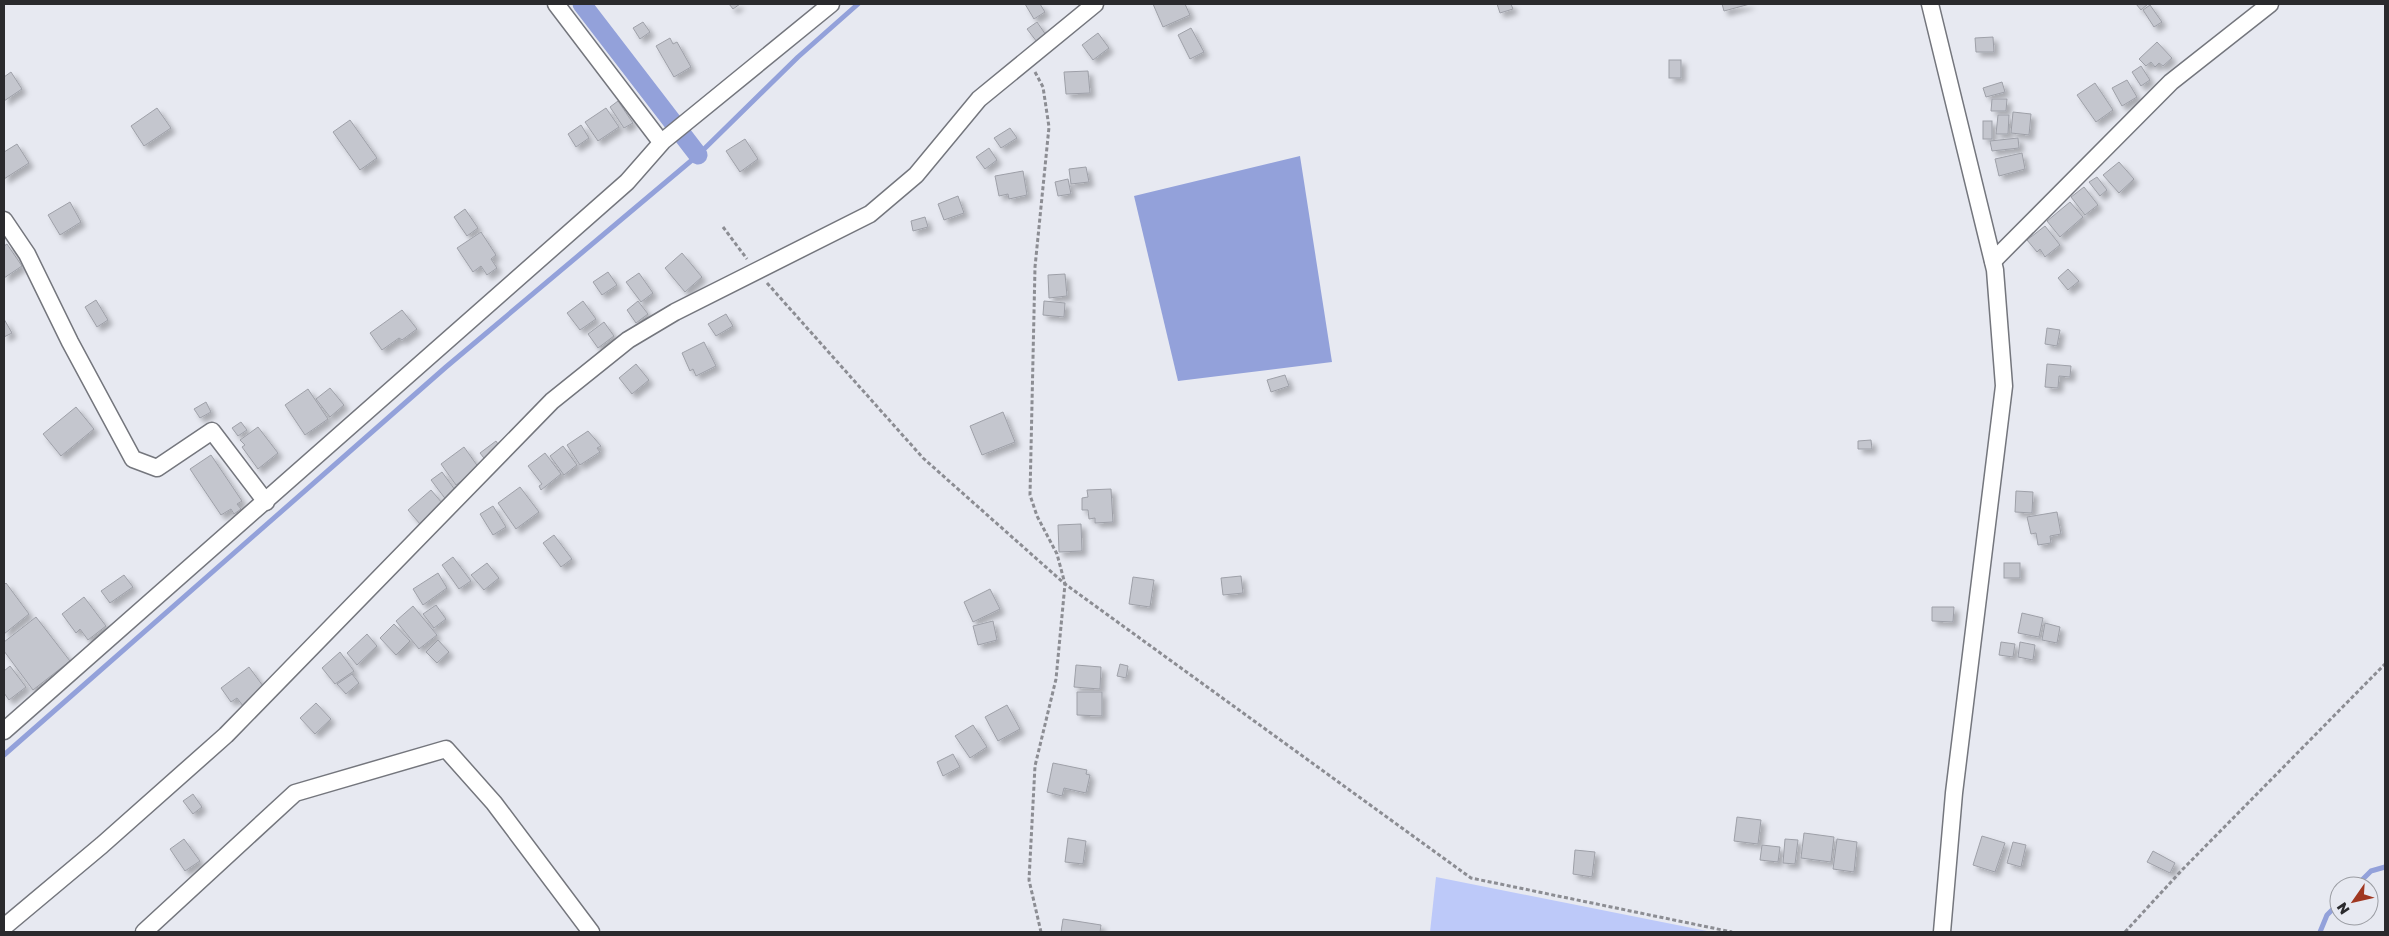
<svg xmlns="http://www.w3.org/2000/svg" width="2389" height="936" font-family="'Golos Text',sans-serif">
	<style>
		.green { fill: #bdc9f9 }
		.water { fill: #93a1da }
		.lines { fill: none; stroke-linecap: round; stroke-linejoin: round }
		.stream { stroke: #93a1da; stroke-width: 5 }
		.canal { stroke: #93a1da; stroke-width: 19 }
		.building { fill: #c4c6ce; stroke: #9ea0a8; filter: url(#shadow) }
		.street-casing { stroke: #74767d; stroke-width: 19 }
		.path { stroke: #8c8d93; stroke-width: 3; stroke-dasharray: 4 2.5; stroke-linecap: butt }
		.street { stroke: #fff; stroke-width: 16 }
	</style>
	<defs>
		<filter id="shadow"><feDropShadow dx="4.5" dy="4.5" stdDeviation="2.5" flood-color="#0004"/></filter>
	</defs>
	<rect width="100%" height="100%" fill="#e7e9f1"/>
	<path class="green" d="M1436,877L1712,932H1430Z"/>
	<path class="water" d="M1300,156L1332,362L1178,381L1134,196Z"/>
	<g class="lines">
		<g class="stream">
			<path d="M4,755L446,367L698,155L798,57L858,4"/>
			<path d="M2356,886L2371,871L2385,867"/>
			<path d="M2320,932L2327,915L2339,903"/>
		</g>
		<path class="canal" d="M582,4L698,155"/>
	</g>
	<g class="building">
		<path d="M729,4H740L733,9Z"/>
		<path d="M1025,4H1040L1045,12L1034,19Z"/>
		<path d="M1153,4H1185L1190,15L1163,27Z"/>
		<path d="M1497,4H1511L1513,9L1500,13Z"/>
		<path d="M1722,4H1750L1724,11Z"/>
		<path d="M2136,4H2148L2141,10Z"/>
		<path d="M2150,5L2162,22L2154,27L2143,10Z"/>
		<path d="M643,22L650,32L640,39L633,28Z"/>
		<path d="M1037,22L1046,35L1037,42L1027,29Z"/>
		<path d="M1191,28L1204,52L1190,59L1178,35Z"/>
		<path d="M1098,33L1109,48L1093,60L1082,45Z"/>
		<path d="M1993,37L1994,52H1976L1975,38Z"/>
		<path d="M670,38L673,44L677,42L691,67L674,77L656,46Z"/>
		<path d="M2157,42L2172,58L2163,66L2159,63L2155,67L2151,62L2146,66L2139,59Z"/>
		<rect x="1669" y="60" width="12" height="18"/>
		<path d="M2141,66L2150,80L2141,86L2132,72Z"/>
		<path d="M1088,71L1090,93L1066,94L1064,72Z"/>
		<path d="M11,72L22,89L4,101V77Z"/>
		<path d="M2127,80L2137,97L2122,106L2112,88Z"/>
		<path d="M2002,82L2005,92L1986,97L1983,88Z"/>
		<path d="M2095,83L2113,110L2096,122L2077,95Z"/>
		<path d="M1992,99H2007L2006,111H1991Z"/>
		<path d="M618,101L633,123L624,128L610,107Z"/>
		<path d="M157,108L171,128L144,146L131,126Z"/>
		<path d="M606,108L619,127L598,141L585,122Z"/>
		<path d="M2013,112L2031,114L2029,135L2011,133Z"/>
		<path d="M1998,115H2009L2008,134H1996Z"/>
		<path d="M350,120L377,158L360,170L333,132Z"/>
		<rect x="1983" y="121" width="9" height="18"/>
		<path d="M581,125L589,138L576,147L568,134Z"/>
		<path d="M1010,128L1017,138L1001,148L994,138Z"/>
		<path d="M2018,138L2019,148L1992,151L1990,141Z"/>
		<path d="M745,139L758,159L740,172L726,151Z"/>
		<path d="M17,144L29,163L4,179V152Z"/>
		<path d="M989,148L997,160L985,169L976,157Z"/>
		<path d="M2022,153L2025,169L1999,176L1995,159Z"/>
		<path d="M2119,162L2134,179L2119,193L2103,175Z"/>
		<path d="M1086,167L1089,182L1071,184L1069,169Z"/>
		<path d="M1023,171L1027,195L1009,199L1008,194L999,196L995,176Z"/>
		<path d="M2097,177L2107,190L2100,196L2089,182Z"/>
		<path d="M1068,179L1071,194L1058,196L1055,182Z"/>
		<path d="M2084,187L2098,205L2085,215L2071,197Z"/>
		<path d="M958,196L964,213L944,220L938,204Z"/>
		<path d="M70,202L81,222L60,235L48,215Z"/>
		<path d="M2070,202L2083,217L2060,237L2047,221Z"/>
		<path d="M465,209L478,228L467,236L454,217Z"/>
		<path d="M925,217L928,227L913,231L911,221Z"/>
		<path d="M2045,226L2060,245L2045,257L2040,249L2037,252L2027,240Z"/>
		<path d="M481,232L496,255L491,259L497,268L487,275L481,266L473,272L457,248Z"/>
		<path d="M7,244L22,266L4,278V246Z"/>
		<path d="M682,253L702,277L685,292L665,268Z"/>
		<path d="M2068,269L2079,281L2068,290L2058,278Z"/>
		<path d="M608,272L617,285L602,295L593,282Z"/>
		<path d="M639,273L653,293L641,302L626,282Z"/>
		<path d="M1065,274L1067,296L1049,298L1048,275Z"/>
		<path d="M96,300L108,320L97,327L85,307Z"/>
		<path d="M583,301L596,319L580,330L567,313Z"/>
		<path d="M638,301L648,314L636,323L627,310Z"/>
		<path d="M1044,301L1065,303L1064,317L1043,315Z"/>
		<path d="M402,310L417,329L402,340L399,338L382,350L370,333Z"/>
		<path d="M726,314L733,326L716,336L708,324Z"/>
		<path d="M4,319L12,333L4,337Z"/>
		<path d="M604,322L614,336L598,348L588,334Z"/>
		<path d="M2047,328L2060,330L2057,346L2045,344Z"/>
		<path d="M704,342L716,366L696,376L693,369L690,371L682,353Z"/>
		<path d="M636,364L649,380L632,394L619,378Z"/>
		<path d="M2047,364L2071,366L2070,377L2059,376L2058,388L2045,387Z"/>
		<path d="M1285,375L1289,386L1271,392L1267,380Z"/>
		<path d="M330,388L344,405L330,417L316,399Z"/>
		<path d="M308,389L328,419L305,435L285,405Z"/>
		<path d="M206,402L211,412L200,418L194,409Z"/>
		<path d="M76,407L94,429L61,456L43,434Z"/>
		<path d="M1003,412L1015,442L982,455L970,426Z"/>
		<path d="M241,422L247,430L238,436L232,428Z"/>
		<path d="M258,427L278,453L258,469L242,447L245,445L240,440Z"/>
		<path d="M588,431L601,446L597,448L600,452L580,465L567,445Z"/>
		<path d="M1871,440L1872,449H1858V441Z"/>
		<path d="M496,441L502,450L487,462L480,453Z"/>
		<path d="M563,446L577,465L564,475L550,456Z"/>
		<path d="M464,447L479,468L456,485L441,464Z"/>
		<path d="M545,453L561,474L541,490L539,486L542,484L528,466Z"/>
		<path d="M211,455L242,501L237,504L241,509L234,514L231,509L221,515L190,469Z"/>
		<path d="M442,472L458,494L447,501L431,480Z"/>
		<path d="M520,487L539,512L516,529L498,503Z"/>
		<path d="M1111,489L1113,522L1095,523V518L1089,519L1088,510H1082V498L1088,497L1087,490Z"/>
		<path d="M431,490L443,504L420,524L408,510Z"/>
		<path d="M2016,491L2033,492L2032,513L2015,512Z"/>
		<path d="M493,506L506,527L493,535L480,514Z"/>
		<path d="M2057,512L2061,534L2050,536L2051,543L2038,545L2036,533L2031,534L2027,517Z"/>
		<path d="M1081,524L1082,551L1059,552L1058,525Z"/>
		<path d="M554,535L572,559L561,567L543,543Z"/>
		<path d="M453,557L471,581L459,589L442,565Z"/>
		<path d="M487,563L499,578L484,590L471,575Z"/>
		<rect x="2004" y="563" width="16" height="15"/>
		<path d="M438,573L447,588L423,605L413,589Z"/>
		<path d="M124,575L133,587L110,603L101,591Z"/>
		<path d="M1241,576L1243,593L1223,595L1221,578Z"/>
		<path d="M1133,577L1154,580L1150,607L1129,604Z"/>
		<path d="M6,583L29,614L4,634V585Z"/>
		<path d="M990,589L1000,609L973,622L964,602Z"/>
		<path d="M84,597L106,626L88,640L80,629L76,633L62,614Z"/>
		<path d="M436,605L446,619L434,628L423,614Z"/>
		<path d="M413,606L437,635L419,649L396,621Z"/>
		<path d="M1932,607H1954L1953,622L1932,621Z"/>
		<path d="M2022,613L2043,618L2039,637L2018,633Z"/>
		<path d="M36,617L70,661L33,690L4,651V642Z"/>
		<path d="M993,621L997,640L978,645L973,626Z"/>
		<path d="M2045,623L2060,627L2057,643L2042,640Z"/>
		<path d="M394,624L410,641L396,655L380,638Z"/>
		<path d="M367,634L377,646L357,665L347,653Z"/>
		<path d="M438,640L449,652L437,663L426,652Z"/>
		<path d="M2001,642L2015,644L2013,657L1999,655Z"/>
		<path d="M2020,642L2035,645L2033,660L2018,657Z"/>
		<path d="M340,652L354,671L335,684L322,668Z"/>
		<path d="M1120,664L1128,666L1126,678L1117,676Z"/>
		<path d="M1076,665L1101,667L1100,689L1074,687Z"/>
		<path d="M10,666L26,687L9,700L4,693V671Z"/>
		<path d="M249,667L266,690L243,706L237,698L231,702L221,688Z"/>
		<path d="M352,674L359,683L346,694L337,684Z"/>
		<path d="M1077,692H1102V716L1077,715Z"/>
		<path d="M316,703L331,719L315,734L300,718Z"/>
		<path d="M1007,705L1020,729L998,741L985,717Z"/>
		<path d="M973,725L987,747L970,758L955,736Z"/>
		<path d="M953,754L960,767L943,776L937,762Z"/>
		<path d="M1053,763L1087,770L1086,774L1090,775L1086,793L1064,788L1062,796L1047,792Z"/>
		<path d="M193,794L202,807L193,814L183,801Z"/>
		<path d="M1737,817L1761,820L1758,844L1734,841Z"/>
		<path d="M1804,833L1834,837L1831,862L1801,858Z"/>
		<path d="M1982,836L2005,843L1995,872L1973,865Z"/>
		<path d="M1068,838L1086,841L1083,864L1065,862Z"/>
		<path d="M184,839L200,861L185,871L170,849Z"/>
		<path d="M1785,839L1798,840L1795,864L1783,863Z"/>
		<path d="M1837,839L1857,842L1854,872L1833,869Z"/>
		<path d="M2013,842L2026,845L2021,867L2007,863Z"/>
		<path d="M1762,845L1780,847L1778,862L1760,860Z"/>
		<path d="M1575,850L1595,852L1592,877L1573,874Z"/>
		<path d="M2153,851L2175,863L2170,873L2147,862Z"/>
		<path d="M1063,919L1101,925L1100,932H1061Z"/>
	</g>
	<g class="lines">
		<defs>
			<g id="street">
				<path d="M556,4L661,142"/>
				<path d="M1930,4L1995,270L2004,386L1954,793L1942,932"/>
				<path d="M4,220L27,254L70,342L133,459L157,468L212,431L266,502"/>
				<path d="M1993,261L2171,82L2270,4"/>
				<path d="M4,731L627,182L663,141L831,4"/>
				<path d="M4,927L102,845L226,735L552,401L628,340L675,312L870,214L916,175L979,99L1095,4"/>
				<path d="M144,932L295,793L446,749L494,803L591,932"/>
			</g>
		</defs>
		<use href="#street" class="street-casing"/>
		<g class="path">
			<path d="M1035,72L1043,87L1049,127L1035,267L1030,495L1037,516L1057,554L1065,584L1056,679L1035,766L1029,880L1041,932"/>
			<path d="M723,227L747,259"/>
			<path d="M767,283L923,458L1065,584L1471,878L1732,932"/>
			<path d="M2125,932L2182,870L2385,664"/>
		</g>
		<use href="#street" class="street"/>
	</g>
	<rect width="2389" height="936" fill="none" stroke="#2a2a2d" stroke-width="10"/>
	<g transform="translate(2354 901) rotate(236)"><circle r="24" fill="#e7e9f1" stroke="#9b9da3"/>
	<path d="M0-4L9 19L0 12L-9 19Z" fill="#a03720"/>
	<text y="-8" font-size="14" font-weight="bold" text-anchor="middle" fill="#2a2a2d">N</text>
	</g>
</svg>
